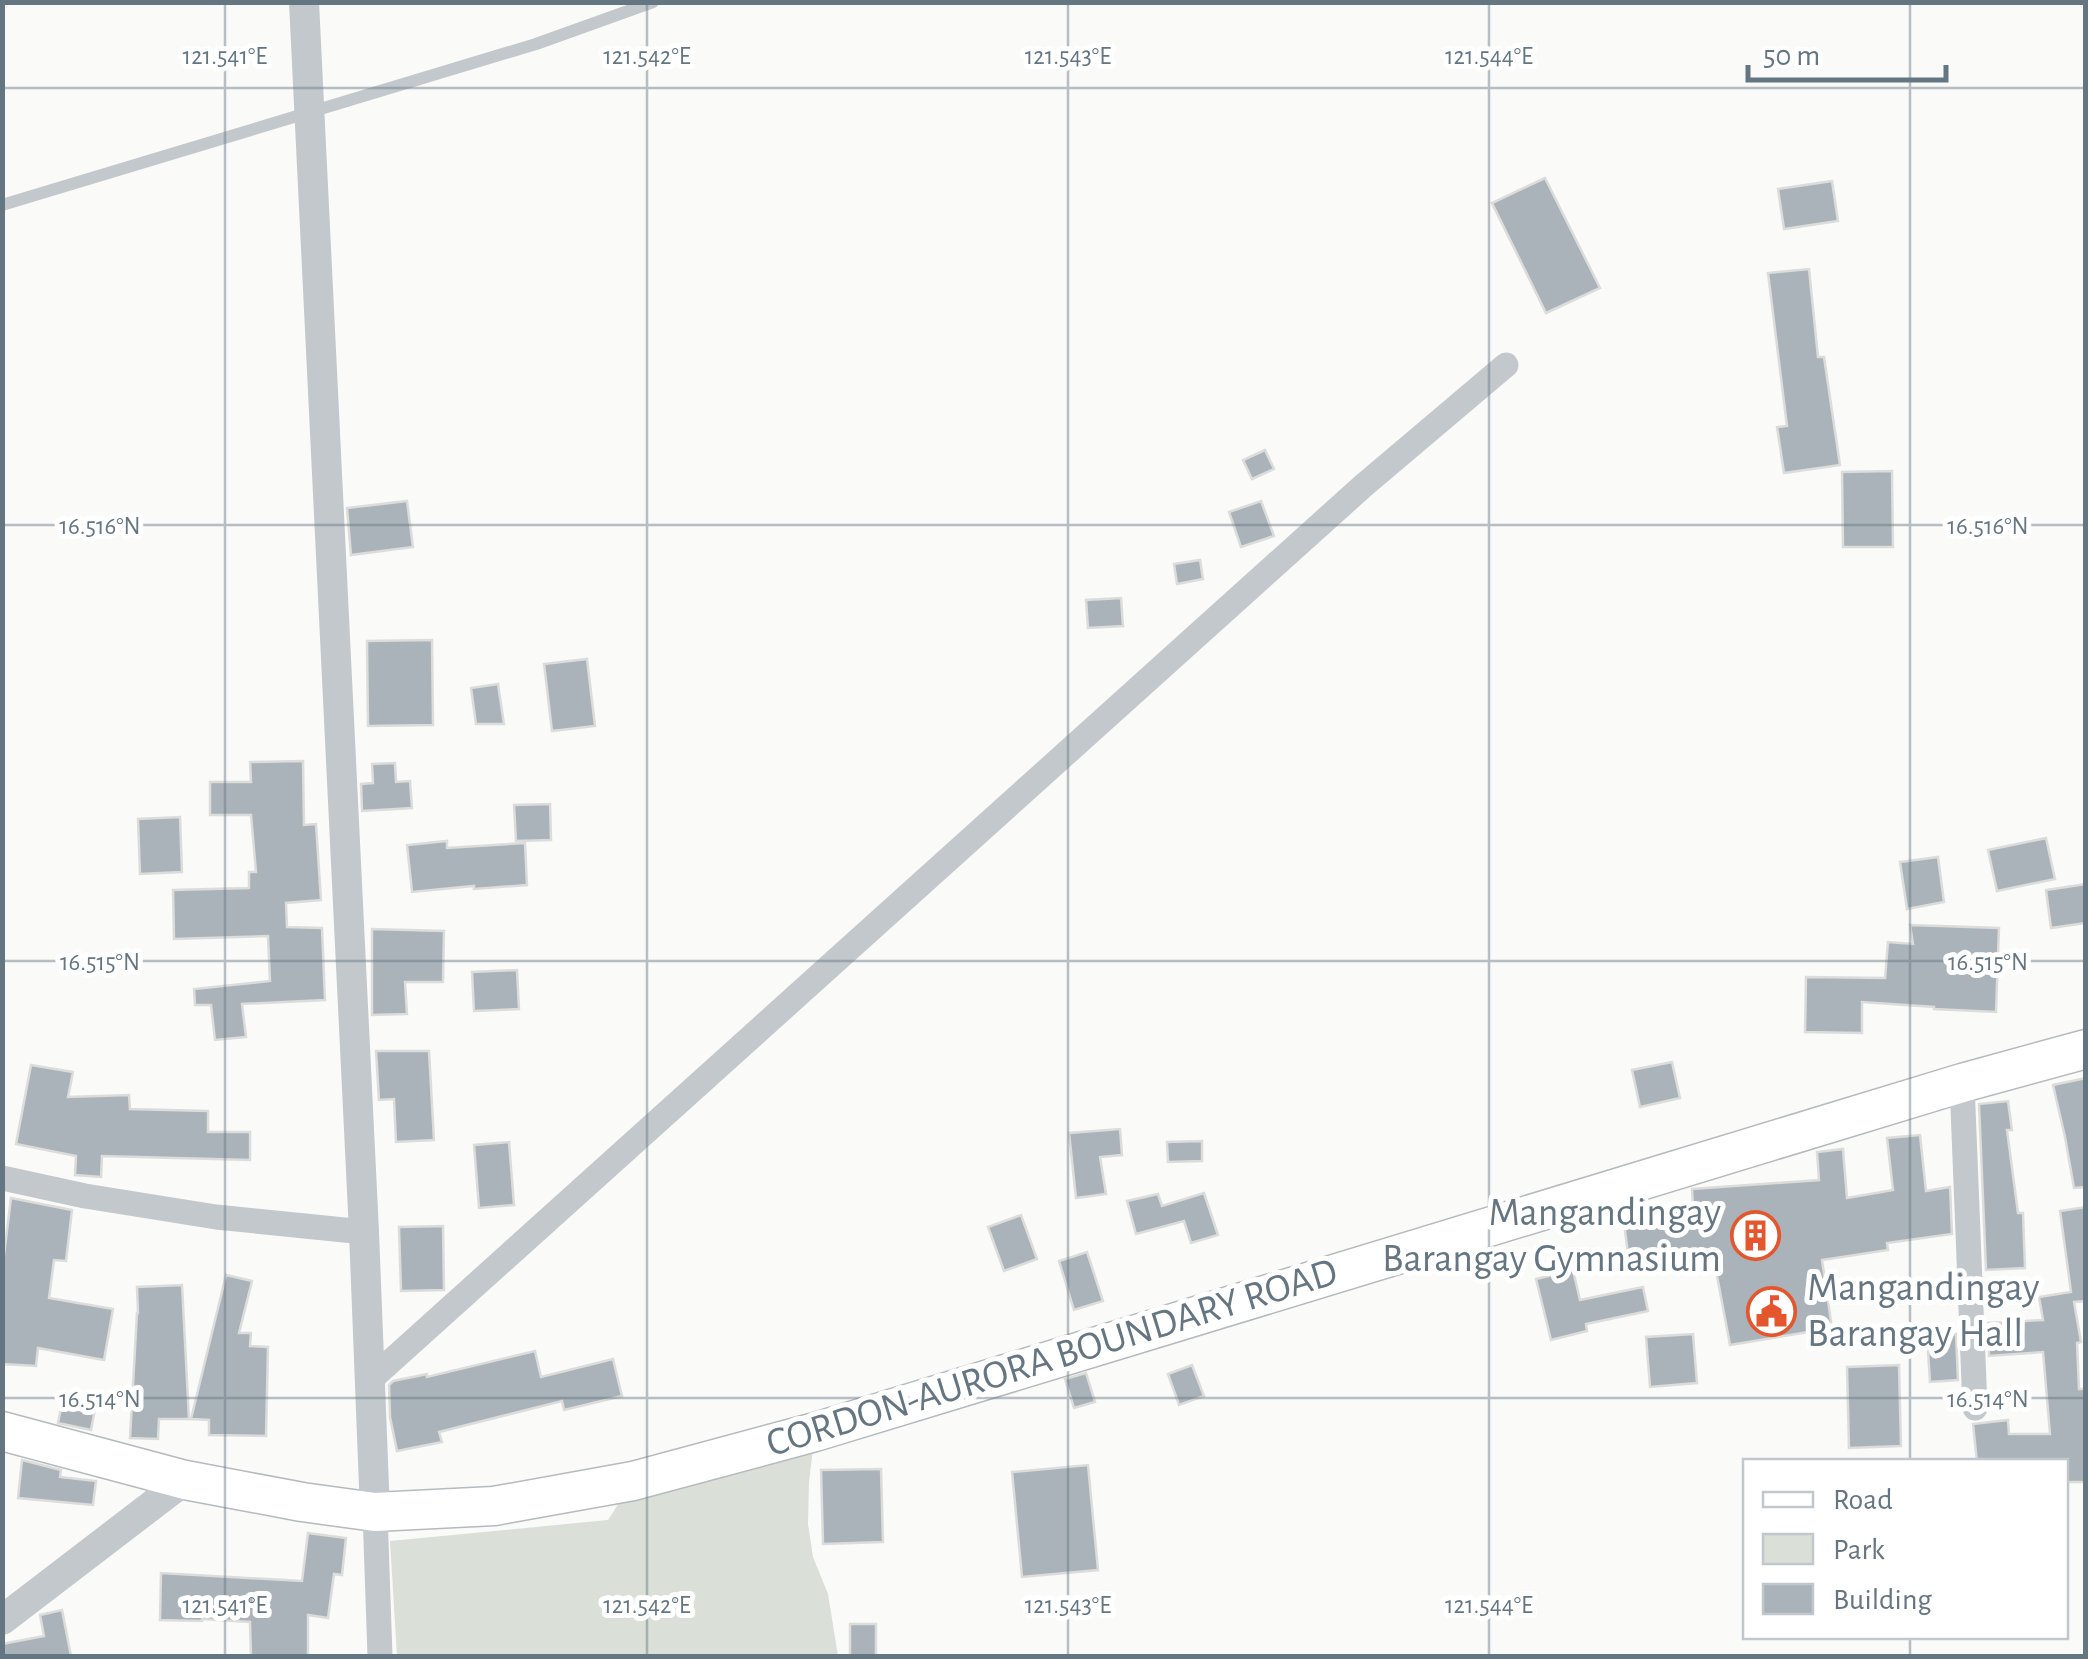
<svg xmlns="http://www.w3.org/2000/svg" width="2088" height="1659" font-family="'Alegreya Sans',sans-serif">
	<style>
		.green { fill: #dadfd7 }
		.building { fill: #aab3b9; stroke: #dcdcda; stroke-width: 2.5 }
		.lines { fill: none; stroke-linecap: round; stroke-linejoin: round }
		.primary-casing { stroke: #b5babe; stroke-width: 41 }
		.service { stroke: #c3c8cc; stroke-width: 12 }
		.minor { stroke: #c3c8cc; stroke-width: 25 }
		.tertiary { stroke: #c3c8cc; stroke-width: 30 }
		.primary { stroke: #fff; stroke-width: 38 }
		.ticks { fill: none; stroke: #657683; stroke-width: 2.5; stroke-opacity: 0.45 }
		.labels { text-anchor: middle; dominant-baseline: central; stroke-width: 10; stroke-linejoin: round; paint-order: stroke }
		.poi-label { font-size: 40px; fill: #657683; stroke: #fff; text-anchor: end }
		.street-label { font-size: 40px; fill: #657683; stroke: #fff }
		.ticks-label { font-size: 25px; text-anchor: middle; fill: #657683; stroke: #fff; stroke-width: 10; stroke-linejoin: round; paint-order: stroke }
	</style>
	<rect width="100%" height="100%" fill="#fafaf8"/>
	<path class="green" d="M815,1432L809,1482L808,1524L813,1557L828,1594L838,1656H397L390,1541L608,1520L633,1481Z"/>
	<g class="building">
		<path d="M1545,178L1600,288L1546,313L1492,203Z"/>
		<path d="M1832,181L1838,221L1784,229L1778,189Z"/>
		<path d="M1809,269L1818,357H1824L1840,465L1784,473L1777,427L1787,426L1768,273Z"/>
		<path d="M1265,450L1274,469L1252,479L1243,460Z"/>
		<path d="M1892,471L1893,547H1843L1842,472Z"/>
		<path d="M407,501L413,547L351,555L347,508Z"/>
		<path d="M1261,501L1274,536L1241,547L1229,512Z"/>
		<path d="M1200,560L1203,579L1177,584L1174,564Z"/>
		<path d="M1121,598L1123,626L1088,628L1086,600Z"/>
		<path d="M432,640L433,725L368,726L367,641Z"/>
		<path d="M587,659L595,726L552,731L544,664Z"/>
		<path d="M498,684L504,724H476L471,688Z"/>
		<path d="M303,761L304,825L316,824L321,900L286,903L287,927L322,928L325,1000L242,1004L246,1037L215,1040L211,1005H195L194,989L270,981L268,936L174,939L173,890L249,888V872H256L251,815H210V782H251L250,762Z"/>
		<path d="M395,763L396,782L410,781L412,808L362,811L361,784L373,783L372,764Z"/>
		<path d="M550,804L551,840L516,841L514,805Z"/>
		<path d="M180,817L182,872L140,874L138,819Z"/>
		<path d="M2046,838L2055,879L1997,891L1988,850Z"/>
		<path d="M447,841V848L525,843L527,885L474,889V886L412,892L407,845Z"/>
		<path d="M1938,857L1944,902L1907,909L1900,862Z"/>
		<path d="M2086,884V923L2051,928L2046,890Z"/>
		<path d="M1910,925L1999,928L1996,1012L1934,1009V1007L1862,1002V1033L1805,1032L1806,977L1885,978L1888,942L1913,944Z"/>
		<path d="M372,929L444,931L443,982H405L407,1014L372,1015Z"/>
		<path d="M517,970L519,1009L474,1011L472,972Z"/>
		<path d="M376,1051H429L434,1140L396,1142L394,1099L379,1100Z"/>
		<path d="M1672,1062L1680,1098L1640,1107L1632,1070Z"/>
		<path d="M31,1065L73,1072L68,1097L129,1095L130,1109L208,1111V1132H250V1160L102,1156L101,1177L75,1175L76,1156L16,1144Z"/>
		<path d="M2086,1078V1187L2074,1188L2065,1137L2053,1085Z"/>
		<path d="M2008,1101L2012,1130H2007L2018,1213H2023L2025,1268L1986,1270L1979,1104Z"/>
		<path d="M1120,1129L1122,1155L1100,1157L1106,1194L1076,1198L1069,1133Z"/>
		<path d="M1920,1135L1926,1191L1950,1187L1952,1234L1887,1243L1888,1250L1822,1260L1832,1328L1730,1345L1712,1249L1685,1253L1686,1263L1630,1270L1623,1215L1693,1207L1692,1189L1819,1180L1817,1152L1843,1149L1847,1198L1893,1190L1887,1138Z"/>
		<path d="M1202,1141V1161L1168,1162L1167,1142Z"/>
		<path d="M509,1142L514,1205L479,1208L474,1145Z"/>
		<path d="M1204,1193L1218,1235L1191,1243L1184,1221L1136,1234L1127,1201L1158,1194L1162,1206Z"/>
		<path d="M11,1198L72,1210L66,1261L54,1260L49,1298L113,1309L104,1360L38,1348L36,1366L2,1364V1271Z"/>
		<path d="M2086,1207V1301L2074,1302L2081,1342L2077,1343L2079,1389H2086V1482H2066V1462H1977L1973,1424L2008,1420L2009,1434H2050L2043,1352L1989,1356L1988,1323L2043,1320L2039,1297L2071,1292L2060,1211Z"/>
		<path d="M1021,1215L1037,1259L1004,1271L988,1227Z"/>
		<path d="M443,1226L444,1290L401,1291L399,1227Z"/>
		<path d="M1087,1252L1103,1301L1074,1310L1059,1261Z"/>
		<path d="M1573,1270L1580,1300L1643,1287L1648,1311L1586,1324L1587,1331L1551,1340L1536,1279Z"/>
		<path d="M226,1275L252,1281L239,1333H251L250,1346L268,1347L266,1436L209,1435V1420L191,1419Z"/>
		<path d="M182,1285L189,1419H159L158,1439L130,1438L137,1313H138L137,1287Z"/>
		<path d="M1693,1334L1697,1383L1650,1387L1646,1337Z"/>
		<path d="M1956,1334L1958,1380L1930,1382L1927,1335Z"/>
		<path d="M535,1351L541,1377L613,1359L622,1396L564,1410L562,1401L439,1432L442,1442L397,1451L390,1417L389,1385L393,1381L427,1374V1377Z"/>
		<path d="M1192,1365L1204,1396L1179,1405L1168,1374Z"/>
		<path d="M1899,1365L1901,1446L1849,1448L1847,1367Z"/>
		<path d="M1086,1373L1095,1402L1074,1408L1065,1379Z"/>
		<path d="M63,1398L96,1404L91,1430L58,1423Z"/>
		<path d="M22,1460L61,1470L60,1477L96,1481L93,1505L18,1498Z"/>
		<path d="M1088,1465L1098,1570L1022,1577L1012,1472Z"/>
		<path d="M881,1469L883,1542L823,1544L821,1470Z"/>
		<path d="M308,1533L346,1538L342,1575L334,1574L328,1618L308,1615V1656H251L250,1622L202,1619V1621L160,1620L161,1573L302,1581Z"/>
		<path d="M62,1610L71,1656H2V1644L44,1636L40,1615Z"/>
		<rect x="850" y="1624" width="26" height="32"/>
	</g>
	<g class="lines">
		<defs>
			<path id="primary" d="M2,1431L185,1480L302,1502L375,1512L494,1506L633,1481L815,1432L1962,1083L2086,1049"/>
		</defs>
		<use href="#primary" class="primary-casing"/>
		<path class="service" d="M2,205L536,44L653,2"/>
		<g class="minor">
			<path d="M1962,1083L1975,1408"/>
			<path d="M2,1178L85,1196L216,1217L364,1232"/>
			<path d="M369,1381L1363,486L1506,365"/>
			<path d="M375,1512L380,1656"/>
		</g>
		<g class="tertiary">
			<path d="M304,2L364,1232L375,1512"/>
			<path d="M2,1620L185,1480"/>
		</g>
		<use href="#primary" class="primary"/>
	</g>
	<path class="ticks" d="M225,2V1656M647,2V1656M1068,2V1656M1489,2V1656M1910,2V1462M2,88H2086M2,525H2086M2,961H2086M2,1398H2086M1910,1636V1656"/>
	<defs>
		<symbol id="building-ring" viewBox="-11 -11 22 22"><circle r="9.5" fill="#fff" stroke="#e4572e" stroke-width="1.5"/><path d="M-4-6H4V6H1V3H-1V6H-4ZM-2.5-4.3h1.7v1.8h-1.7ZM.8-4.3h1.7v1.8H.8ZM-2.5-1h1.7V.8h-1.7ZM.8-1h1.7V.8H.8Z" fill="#e4572e"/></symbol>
		<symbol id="civic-ring" viewBox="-11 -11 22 22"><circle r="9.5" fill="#fff" stroke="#e4572e" stroke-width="1.5"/><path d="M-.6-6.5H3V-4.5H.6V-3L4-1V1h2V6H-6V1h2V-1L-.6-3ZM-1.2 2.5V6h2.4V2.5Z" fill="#e4572e"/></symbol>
	</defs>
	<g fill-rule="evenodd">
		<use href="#building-ring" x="1728" y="1208" width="55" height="55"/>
		<use href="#civic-ring" x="1744" y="1284" width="55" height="55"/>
	</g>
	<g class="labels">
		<g class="poi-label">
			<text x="1721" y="1213">Mangandingay<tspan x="1721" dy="46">Barangay Gymnasium</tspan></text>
			<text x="1807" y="1288" text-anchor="start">Mangandingay<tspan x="1807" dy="46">Barangay Hall</tspan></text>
		</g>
		<g class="street-label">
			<text transform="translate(1052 1358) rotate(-17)">CORDON-AURORA BOUNDARY ROAD</text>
		</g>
	</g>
	<g class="ticks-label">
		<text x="225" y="64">121.541°E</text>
		<text x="647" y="64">121.542°E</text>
		<text x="1068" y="64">121.543°E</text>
		<text x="1489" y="64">121.544°E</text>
		<text x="100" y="534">16.516°N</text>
		<text x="1988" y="534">16.516°N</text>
		<text x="100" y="970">16.515°N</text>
		<text x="1988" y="970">16.515°N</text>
		<text x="100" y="1407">16.514°N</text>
		<text x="1988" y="1407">16.514°N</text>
		<text x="225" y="1613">121.541°E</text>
		<text x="647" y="1613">121.542°E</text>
		<text x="1068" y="1613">121.543°E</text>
		<text x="1489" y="1613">121.544°E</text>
	</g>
	<rect width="2088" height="1659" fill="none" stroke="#657683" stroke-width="10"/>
	<rect x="1743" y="1459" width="325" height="180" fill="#ffffff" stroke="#c1c8cd" stroke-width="2.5"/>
	<rect x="1763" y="1492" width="50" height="15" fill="#ffffff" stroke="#c1c8cd" stroke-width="2.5"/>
	<text x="1833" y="1509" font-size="30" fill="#657683">Road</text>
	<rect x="1763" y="1534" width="50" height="30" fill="#dadfd7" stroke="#c1c8cd" stroke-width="2.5"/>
	<text x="1833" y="1559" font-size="30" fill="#657683">Park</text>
	<rect x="1763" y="1584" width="50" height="30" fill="#aab3b9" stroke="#c1c8cd" stroke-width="2.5"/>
	<text x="1833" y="1609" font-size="30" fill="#657683">Building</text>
	<path d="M1748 65v15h198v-15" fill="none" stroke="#657683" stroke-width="5"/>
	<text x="1763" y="65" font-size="30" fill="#657683" stroke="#ffffff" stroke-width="8" paint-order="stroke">50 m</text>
</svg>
